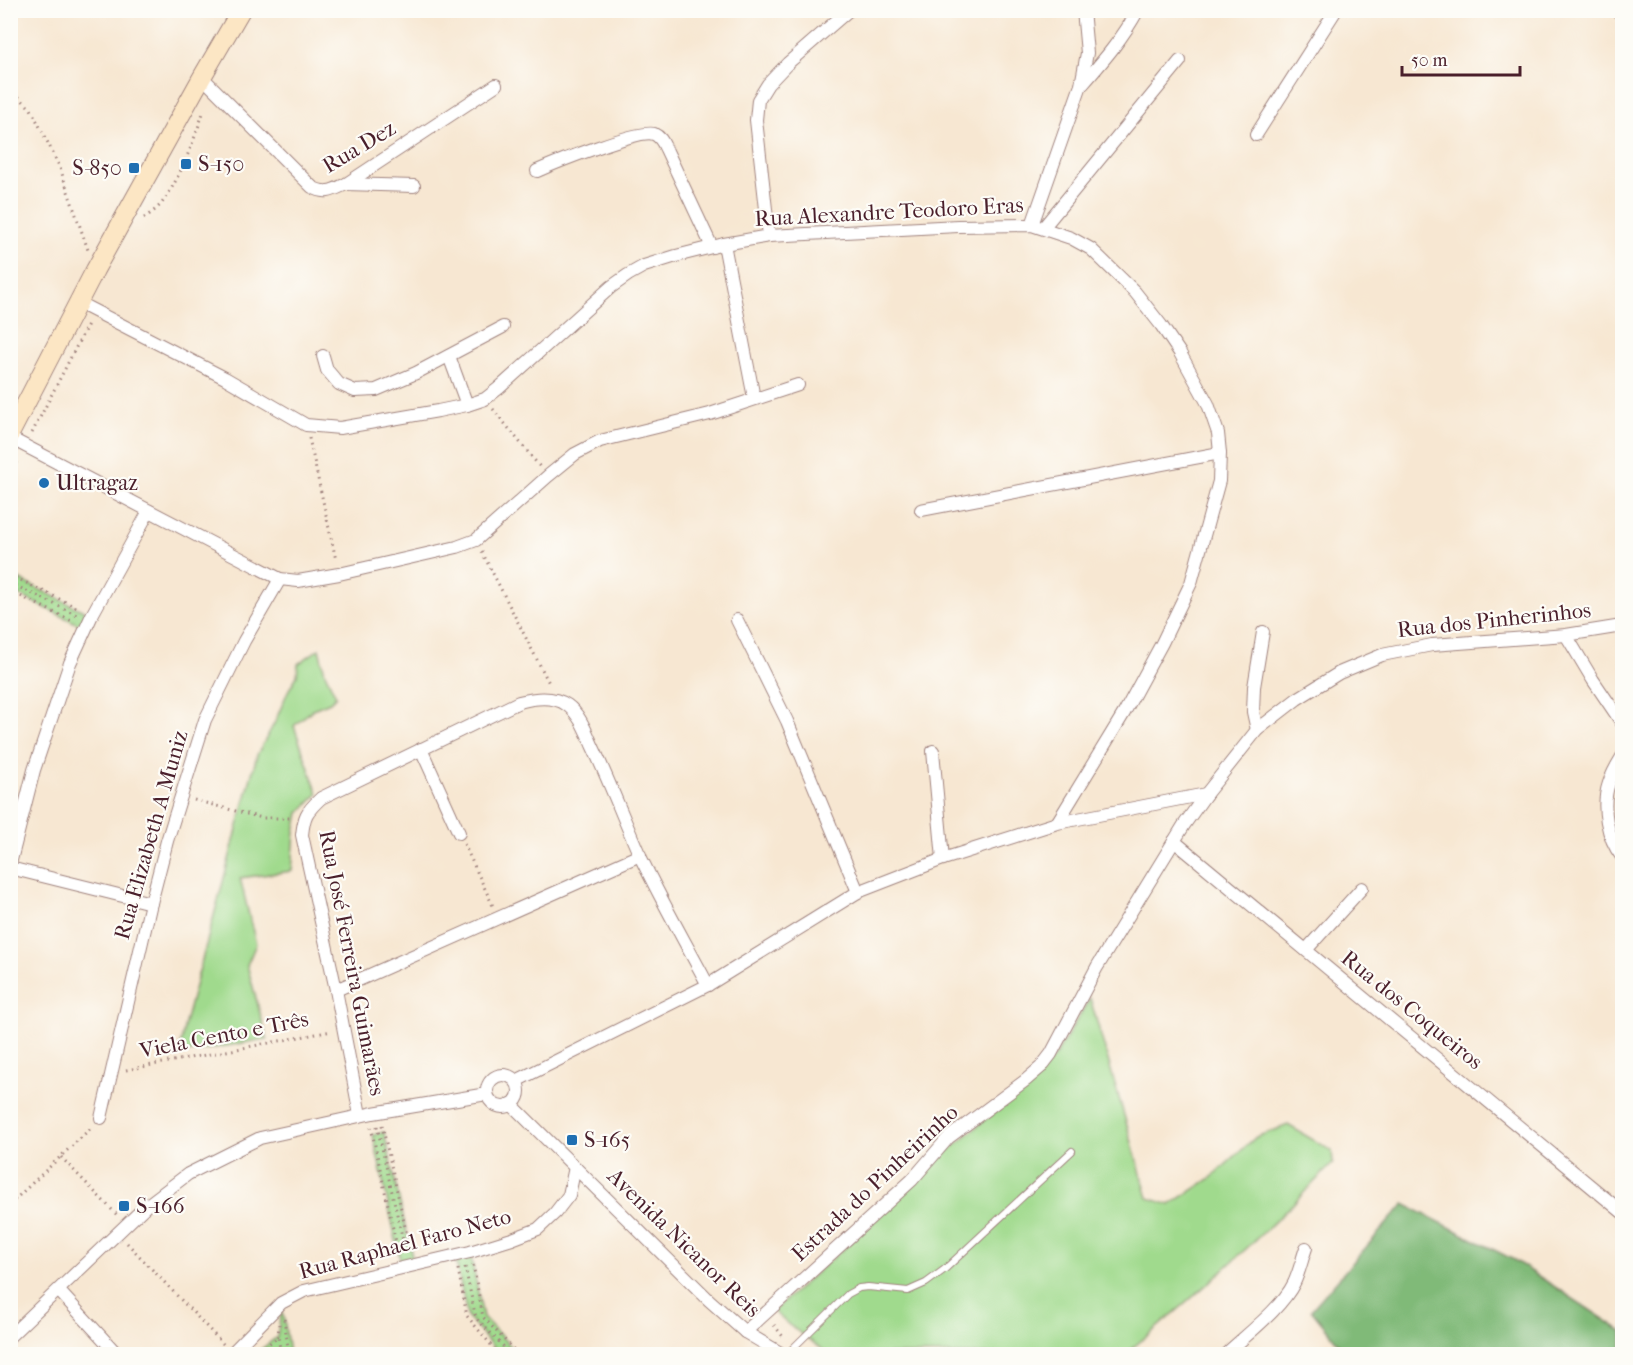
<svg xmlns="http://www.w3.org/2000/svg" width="1633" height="1365" font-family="'IM FELL French Canon',serif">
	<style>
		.green { fill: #a0da8d; stroke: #757c5c; stroke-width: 1.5 }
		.forest { fill: #80ba78; stroke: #656c52; stroke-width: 1.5 }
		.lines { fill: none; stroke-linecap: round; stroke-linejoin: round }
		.lane-casing { stroke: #a0837e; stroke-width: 8 }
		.street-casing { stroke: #a0837e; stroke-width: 14 }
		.secondary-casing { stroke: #a0837e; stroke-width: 20 }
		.path { stroke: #a0837e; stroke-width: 3; stroke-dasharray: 1.5 4.5; stroke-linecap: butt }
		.lane { stroke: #fff; stroke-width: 6 }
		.street { stroke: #fff; stroke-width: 12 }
		.secondary { stroke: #fce6c4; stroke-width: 18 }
		.poi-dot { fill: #1f6fb2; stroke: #fdfcf7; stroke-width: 2 }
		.labels { text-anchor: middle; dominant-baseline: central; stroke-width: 4.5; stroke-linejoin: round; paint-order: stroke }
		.street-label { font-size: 22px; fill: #4a1f2b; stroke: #fdfcf7 }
		.poi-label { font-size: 22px; fill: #4a1f2b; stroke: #fdfcf7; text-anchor: start }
	</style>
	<rect width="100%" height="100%" fill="#fdfcf7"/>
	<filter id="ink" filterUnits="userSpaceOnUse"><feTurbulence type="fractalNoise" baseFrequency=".0167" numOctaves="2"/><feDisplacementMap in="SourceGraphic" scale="12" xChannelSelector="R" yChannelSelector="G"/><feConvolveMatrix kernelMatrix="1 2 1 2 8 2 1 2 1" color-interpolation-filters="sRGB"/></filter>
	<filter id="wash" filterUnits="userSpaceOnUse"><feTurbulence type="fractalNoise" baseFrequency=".008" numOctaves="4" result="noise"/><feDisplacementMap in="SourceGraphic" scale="24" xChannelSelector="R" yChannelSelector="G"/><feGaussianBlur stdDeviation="1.35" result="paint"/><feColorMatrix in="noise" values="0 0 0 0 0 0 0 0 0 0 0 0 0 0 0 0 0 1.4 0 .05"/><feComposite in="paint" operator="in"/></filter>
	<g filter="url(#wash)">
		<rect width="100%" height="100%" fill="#f7e7d2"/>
		<g class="green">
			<path d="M10,575L92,615L86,628L11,591Z"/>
			<path d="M319,649L325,673L336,696L330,702L313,709L294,726L318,794L299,813L295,831L292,871L240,878L256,944L247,965L267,1039L179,1054L184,1027L202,960L257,755L275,722L288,691L297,676L298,664Z"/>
			<path d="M1090,998L1148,1198L1170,1205L1211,1178L1256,1137L1288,1125L1332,1151L1333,1163C1268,1231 1198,1295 1125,1354H829L789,1325L773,1311L844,1248L947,1152L1040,1074L1057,1053Z"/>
			<path d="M384,1132L414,1265L402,1268L373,1135Z"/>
			<path d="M470,1252L483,1317L514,1350L505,1348L497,1352L467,1316L455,1256Z"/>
			<path d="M281,1312L284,1318L289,1354H255L277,1337Z"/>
		</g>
		<path class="forest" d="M1404,1204L1514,1260L1622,1331V1354H1347L1311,1310Z"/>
	</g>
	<g filter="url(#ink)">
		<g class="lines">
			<defs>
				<path id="lane" d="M787,1354L848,1294L859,1288L868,1287L908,1291L926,1283L945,1269L1072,1151"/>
				<g id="street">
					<path d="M1617,10L1622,16"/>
					<path d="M202,77L312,187C326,195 333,190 346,184L496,85"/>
					<path d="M1083,84C1103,61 1123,38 1138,10"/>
					<path d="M1256,135L1336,10"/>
					<path d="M537,171C555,163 639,129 654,134C661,137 663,143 666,149L712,247"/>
					<path d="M346,184L414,186"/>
					<path d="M1032,225L1081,85L1087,53L1083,10"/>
					<path d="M1043,228L1180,61"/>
					<path d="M769,236L756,120L758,100L768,84L788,63L849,10"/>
					<path d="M724,244L754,398"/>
					<path d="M79,303L225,378L306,425L340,428L438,411L467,405L485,399L499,388L611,287L628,275L644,266L676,256L724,244L769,236L958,226L1032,225L1071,238L1091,249L1135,292L1161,325L1180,353L1208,404L1218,433L1220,453L1219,481L1191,583L1162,643L1124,713L1057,823"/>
					<path d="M323,356L327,370L339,384L355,391L376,390L416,373L503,327"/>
					<path d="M449,356L467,405"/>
					<path d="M10,438L280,579L298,581L339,574L457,547L476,540L548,476L575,454L600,441L710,414L798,385"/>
					<path d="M921,510L1220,453"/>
					<path d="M737,620L787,721L858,892"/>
					<path d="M1566,635L1593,680L1622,723"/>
					<path d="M1257,730L1253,712L1254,687L1263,632"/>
					<path d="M421,749L459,833"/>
					<path d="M933,751L943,859"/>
					<path d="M1622,757C1617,765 1612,774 1609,783C1601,806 1607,838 1622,857"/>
					<path d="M1174,841L1622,1212"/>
					<path d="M10,864L34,770L70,663L92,615L149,511"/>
					<path d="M10,868L151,903"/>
					<path d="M1306,950L1362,888"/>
					<path d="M336,990L640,855"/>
					<circle cx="503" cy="1091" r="16"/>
					<path d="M516,1081L708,985L858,892L943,859L1057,823L1206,794"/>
					<path d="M511,1104L709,1300L745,1332L782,1354"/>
					<path d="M360,1115L336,990L302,835C304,816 306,812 321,798L519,702C534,698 553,695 567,705C580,714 587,734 593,747C610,783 624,820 640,856C661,900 685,942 708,985"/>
					<path d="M101,1118L151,903L167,841L205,720L244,641L280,579"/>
					<path d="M59,1291L117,1354"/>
					<path d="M745,1332L912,1180L948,1138L1026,1080L1041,1067L1051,1054L1097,967L1184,825L1206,794L1257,730L1297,699L1339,673L1382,655L1432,645L1566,635L1622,626"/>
					<path d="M10,1336L146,1206L188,1174L260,1138L373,1113L487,1094"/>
					<path d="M232,1353L281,1303L304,1291L470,1252L512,1239L538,1229L555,1213L569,1195L575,1167"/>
					<path d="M1226,1354C1246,1335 1282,1308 1294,1283C1299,1273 1302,1259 1306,1248"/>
				</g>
				<path id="secondary" d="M10,434L95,270L202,77L241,10"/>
			</defs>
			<use href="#lane" class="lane-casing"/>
			<use href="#street" class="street-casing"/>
			<use href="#secondary" class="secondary-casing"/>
			<g class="path">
				<path d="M10,88L31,109L48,143L60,168L88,250"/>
				<path d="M144,218C150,214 157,209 162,203C179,180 194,141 203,113"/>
				<path d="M493,409L540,467"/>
				<path d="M32,433L89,322"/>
				<path d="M309,438L336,560"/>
				<path d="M10,473L19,458"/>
				<path d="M482,552L550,685"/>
				<path d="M10,575L80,609"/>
				<path d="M10,583L77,615"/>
				<path d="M10,591L74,622"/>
				<path d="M194,800L262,818H293"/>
				<path d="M464,844L493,906"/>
				<path d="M126,1070L332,1031"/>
				<path d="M382,1125L411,1253"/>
				<path d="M377,1126L406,1254"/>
				<path d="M371,1127L399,1256"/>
				<path d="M61,1157L117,1215"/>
				<path d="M10,1204L91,1128"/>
				<path d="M127,1243L224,1345"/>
				<path d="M473,1265L483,1317L514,1350L516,1354"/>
				<path d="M465,1267L475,1314L478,1320L505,1348L497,1352"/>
				<path d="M458,1269L467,1316L497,1352V1354"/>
				<path d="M284,1319L289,1354"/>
				<path d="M774,1325L784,1338"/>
				<path d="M278,1337L279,1324"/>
				<path d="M267,1345L269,1354"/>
				<path d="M255,1354L278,1337L281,1354"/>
			</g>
			<use href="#lane" class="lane"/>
			<use href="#street" class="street"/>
			<use href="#secondary" class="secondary"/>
		</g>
	</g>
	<g class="poi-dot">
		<rect x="180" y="158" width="12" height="12" rx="3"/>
		<rect x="128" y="162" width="12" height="12" rx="3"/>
		<circle cx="44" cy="483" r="6"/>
		<rect x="566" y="1134" width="12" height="12" rx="3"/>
		<rect x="118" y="1200" width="12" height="12" rx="3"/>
	</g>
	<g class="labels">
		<g class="street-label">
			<text transform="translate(359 147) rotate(-31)">Rua Dez</text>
			<text transform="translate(889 212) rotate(-3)">Rua Alexandre Teodoro Eras</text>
			<text transform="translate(1494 620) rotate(-6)">Rua dos Pinherinhos</text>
			<text transform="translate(151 835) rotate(-74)">Rua Elizabeth A Muniz</text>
			<text transform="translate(352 963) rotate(79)">Rua José Ferreira Guimarães</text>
			<text transform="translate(1412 1010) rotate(39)">Rua dos Coqueiros</text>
			<text transform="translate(224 1035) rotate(-11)">Viela Cento e Três</text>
			<text transform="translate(875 1183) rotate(-43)">Estrada do Pinheirinho</text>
			<text transform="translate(684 1243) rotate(44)">Avenida Nicanor Reis</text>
			<text transform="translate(405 1244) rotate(-15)">Rua Raphael Faro Neto</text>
		</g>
		<g class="poi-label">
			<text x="198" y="164">S-150</text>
			<text x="122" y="168" text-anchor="end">S-850</text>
			<text x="56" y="483">Ultragaz</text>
			<text x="584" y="1140">S-165</text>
			<text x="136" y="1206">S-166</text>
		</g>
	</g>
	<rect width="1633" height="1365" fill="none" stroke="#fdfcf7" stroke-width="36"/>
	<path d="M1402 66v9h118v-9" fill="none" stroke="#4a1f2b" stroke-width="3"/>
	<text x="1411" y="66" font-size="18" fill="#4a1f2b" stroke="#fdfcf7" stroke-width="4.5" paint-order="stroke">50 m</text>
</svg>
